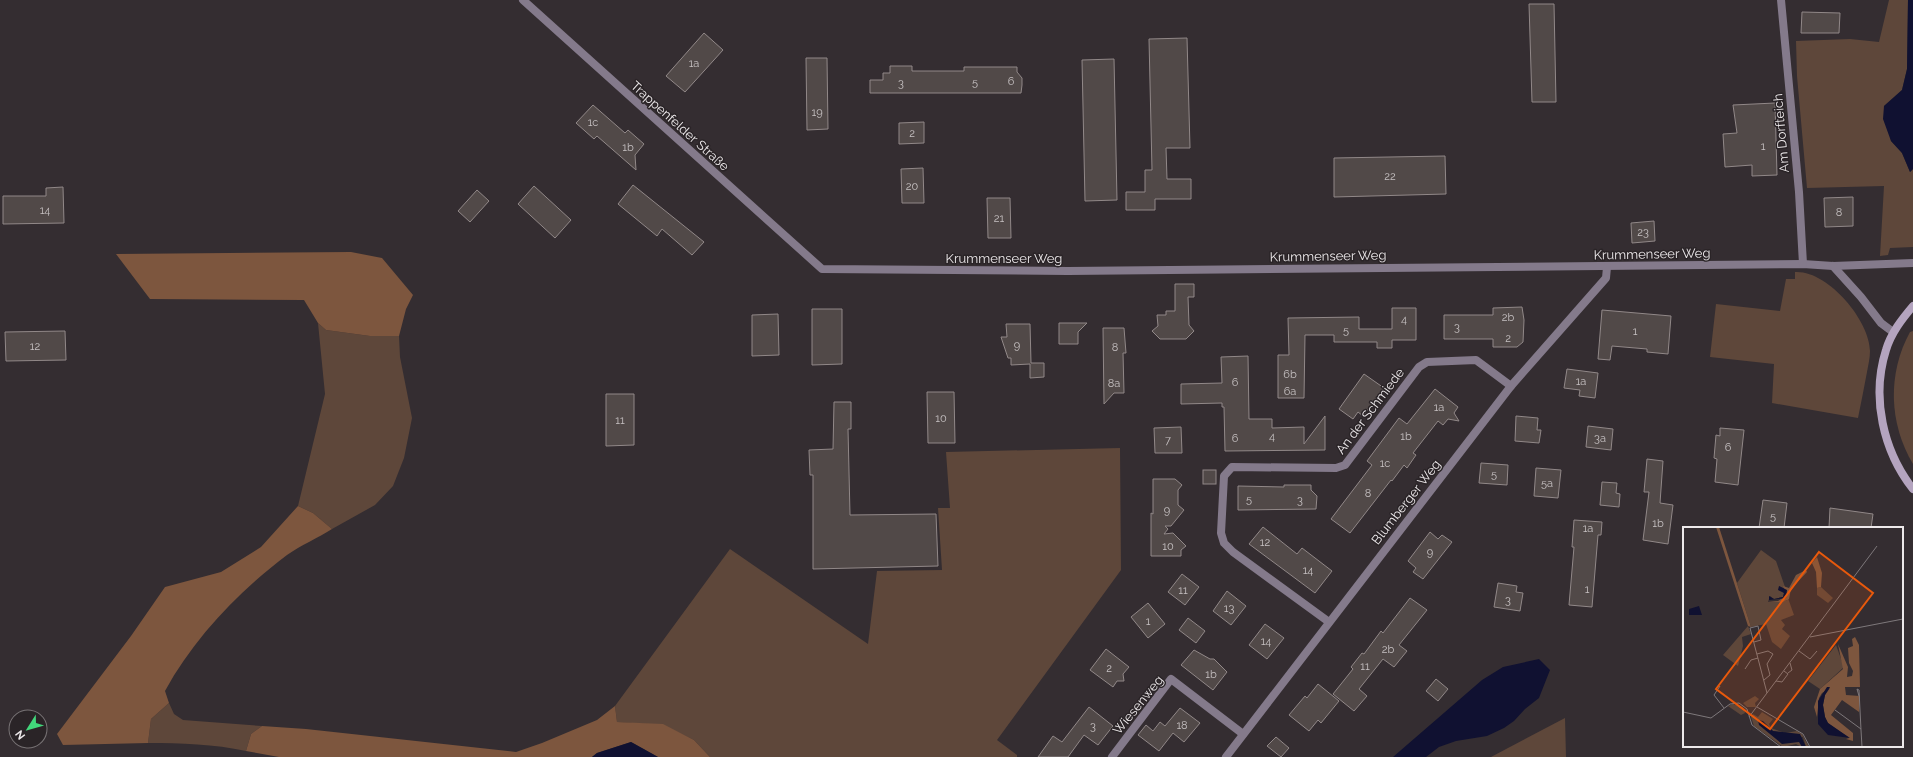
<svg xmlns="http://www.w3.org/2000/svg" width="1913" height="757" font-family="Raleway,sans-serif">
	<style>
		.green { fill: #5e473a }
		.forest { fill: #7d563e }
		.water { fill: #101131 }
		.building { fill: #514948; stroke: #918888 }
		.lines { fill: none; stroke-linecap: round; stroke-linejoin: round }
		.street { stroke: #847a8b; stroke-width: 8 }
		.secondary { stroke: #b4a4bf; stroke-width: 8 }
		.labels { text-anchor: middle; dominant-baseline: central; stroke-width: 3; stroke-linejoin: round; paint-order: stroke }
		.number-label { font-size: 11px; fill: #c6c1c2 }
		.street-label { font-size: 13px; fill: #ede9eb; stroke: #2a2427 }
		.inset-road { fill: none; stroke: #7e787b; stroke-width: 1 }
		.view { fill: #e8590c; fill-opacity: 0.15; stroke: #e8590c; stroke-width: 2 }
		.inset-edge { fill: none; stroke: #ede9eb; stroke-width: 2 }
	</style>
	<rect width="100%" height="100%" fill="#342d31"/>
	<g class="green">
		<path d="M1889,0H1908L1907,69L1902,90L1884,106L1891,141L1902,153L1910,172L1913,169V247L1890,248L1888,255L1880,256L1884,186L1807,188L1797,76L1796,41L1850,39L1879,42Z"/>
		<path d="M1795,272C1828,270 1870,321 1870,351C1870,358 1868,366 1867,372C1864,388 1861,403 1858,418L1772,403L1774,364L1710,357L1716,304L1780,311L1786,279H1795Z"/>
		<path d="M318,323L326,330L370,336H399L400,357L412,418L404,458L393,486L375,505L332,529L313,513L298,506L325,394Z"/>
		<path d="M1913,331V464C1889,424 1887,374 1910,332Z"/>
		<path d="M1120,448L1121,570L997,740L1017,755V757H710L694,740L663,725L617,722L615,706L730,549L868,644L877,571L942,570L938,508H950L946,452Z"/>
		<path d="M169,703L174,714L183,720L262,726L251,734L246,751C214,744 181,743 148,743L151,719Z"/>
		<path d="M1565,718L1566,757H1491Z"/>
	</g>
	<g class="forest">
		<path d="M351,252L382,258L413,295L406,309L399,336H370L326,330L318,323L304,300L150,299L116,254Z"/>
		<path d="M298,506L313,513L332,529C318,538 301,545 287,555C238,592 194,638 165,691L169,703L151,719L148,743L63,745L57,734L131,636L165,587L221,572L261,547Z"/>
		<path d="M615,706L617,722L663,724L694,740L710,757H658L631,742L597,753L592,757H279L246,751L251,734L262,726L306,729L516,752L542,743L597,720Z"/>
	</g>
	<g class="water">
		<path d="M1908,0H1913V169L1910,172L1902,153L1891,141L1883,119L1884,106L1902,90L1907,69Z"/>
		<path d="M1539,659L1550,670L1539,698L1525,709L1514,721L1504,728L1487,736L1456,741L1439,747L1426,757H1393L1482,680L1503,667Z"/>
		<path d="M631,742L658,757H592L597,753Z"/>
	</g>
	<g class="building">
		<path d="M1529,4H1554L1556,102H1532Z"/>
		<path d="M1802,12L1840,13L1839,33H1801Z"/>
		<path d="M704,33L723,50L685,92L666,76Z"/>
		<path d="M1187,38L1190,148H1166L1167,179H1191V199H1155V210H1126V192H1145V170H1152L1149,39Z"/>
		<path d="M806,58H827L828,129L807,130Z"/>
		<path d="M1114,59L1117,200L1085,201L1082,60Z"/>
		<path d="M890,66H912V71H964V67H1017V72L1022,78V85L1021,93H870V80H883V73H890Z"/>
		<path d="M1775,103L1777,175L1752,176V165L1725,167L1723,134L1737,133L1733,105Z"/>
		<path d="M593,105L625,133L628,130L644,144L635,155L636,170L597,136L594,139L576,123Z"/>
		<path d="M924,122V143L899,144V123Z"/>
		<path d="M1445,156L1446,194L1334,197V158Z"/>
		<path d="M923,168L924,203H902L901,169Z"/>
		<path d="M633,185L704,242L692,255L662,229L657,236L618,204Z"/>
		<path d="M534,186L571,220L555,238L518,204Z"/>
		<path d="M63,187L64,223L3,224V196H46V188Z"/>
		<path d="M477,190L489,201L470,222L458,211Z"/>
		<path d="M1853,197V226L1825,227L1824,198Z"/>
		<path d="M987,198H1010L1011,238H988Z"/>
		<path d="M1654,221L1655,241L1632,243L1631,223Z"/>
		<path d="M1175,284H1194V297H1188L1189,325L1194,331L1186,339H1160L1152,331L1158,326L1157,315H1166V311H1175Z"/>
		<path d="M1522,307L1524,320L1523,342L1517,347H1493V339H1444V315H1493V308Z"/>
		<path d="M1392,308H1416V340H1392V348H1377V342H1334V335H1305L1304,398H1278V355H1289L1288,318L1359,317V329H1392Z"/>
		<path d="M812,309H842V364L812,365Z"/>
		<path d="M1602,310L1671,316L1668,354L1647,352V349L1612,346L1610,360L1598,359Z"/>
		<path d="M778,314L779,355L752,356V315Z"/>
		<path d="M1059,323H1087L1078,332V344H1059Z"/>
		<path d="M1006,324H1030L1031,363H1044V377L1030,378V364L1011,365V358H1008L1001,337H1007Z"/>
		<path d="M1103,328H1124L1126,353H1123L1124,393H1114L1104,404Z"/>
		<path d="M65,331L66,360L6,361L5,332Z"/>
		<path d="M1248,356L1249,419H1272V428L1304,427V444L1325,416V450L1225,451L1224,407H1222V403L1181,404V384L1222,383L1221,357Z"/>
		<path d="M1567,369L1598,373L1595,398L1579,396L1580,390L1564,388Z"/>
		<path d="M1364,374L1384,388L1363,416L1358,412L1353,419L1339,409Z"/>
		<path d="M1435,389L1458,407L1454,413L1459,421L1448,419L1443,425L1438,421L1413,453L1416,455L1407,468L1404,465L1392,481L1391,480L1350,533L1331,519L1372,465L1367,461L1399,418L1407,424Z"/>
		<path d="M927,392H954L955,443H928Z"/>
		<path d="M606,394H634V445L606,446Z"/>
		<path d="M834,402H851V429H848L850,515L936,514L938,566L813,569V475H810L809,450L833,449Z"/>
		<path d="M1516,416L1538,418L1537,430H1541L1539,443L1515,441Z"/>
		<path d="M1588,426L1613,429L1611,450L1586,447Z"/>
		<path d="M1181,427L1182,453H1155L1154,428Z"/>
		<path d="M1720,428L1744,430L1738,485L1715,482L1717,459L1714,458L1716,435L1720,436Z"/>
		<path d="M1647,459L1663,461L1660,503L1673,505L1668,544L1643,540L1649,492H1644Z"/>
		<path d="M1481,463L1508,465L1507,485L1479,483Z"/>
		<path d="M1536,468L1561,470L1558,498L1534,496Z"/>
		<rect x="1203" y="470" width="13" height="14"/>
		<path d="M1153,479H1175L1182,485L1178,490V505L1184,510L1171,526H1165L1168,529L1164,534L1173,533L1186,546L1181,550V556H1151V513L1153,514Z"/>
		<path d="M1602,482L1617,483L1616,493L1620,494L1619,507L1600,505Z"/>
		<path d="M1284,485H1311V490L1317,496L1316,509L1238,510V486L1284,487Z"/>
		<path d="M1763,500L1787,503L1784,528H1759Z"/>
		<path d="M1830,508L1873,514L1871,528H1829Z"/>
		<path d="M1574,520L1602,522L1601,535H1598L1592,607L1569,605L1574,547H1572Z"/>
		<path d="M1263,527L1297,554L1302,548L1332,571L1315,593L1249,544Z"/>
		<path d="M1430,532L1438,539L1442,535L1452,542L1423,579L1413,572L1416,568L1408,561Z"/>
		<path d="M1182,574L1199,587L1185,605L1168,592Z"/>
		<path d="M1498,583L1517,586L1516,592L1523,593L1520,611L1494,607Z"/>
		<path d="M1227,591L1246,606L1231,625L1213,611Z"/>
		<path d="M1410,598L1427,610L1399,645L1407,651L1394,667L1383,659L1359,689L1367,696L1354,711L1333,694L1353,669L1351,667L1362,653L1364,654L1381,631L1383,633Z"/>
		<path d="M1148,603L1165,624L1148,638L1131,617Z"/>
		<path d="M1188,618L1205,631L1196,643L1179,630Z"/>
		<path d="M1265,624L1284,638L1267,659L1249,645Z"/>
		<path d="M1106,649L1129,667L1123,674L1124,681H1117L1113,687L1090,670Z"/>
		<path d="M1194,650L1210,659H1214L1227,672L1213,690L1181,665Z"/>
		<path d="M1436,679L1448,689L1438,701L1426,691Z"/>
		<path d="M1318,684L1339,701L1321,723L1318,720L1309,731L1289,715L1305,696L1307,698Z"/>
		<path d="M1089,707L1113,726L1098,745L1084,735L1068,757H1038L1053,736L1062,742Z"/>
		<path d="M1180,708L1200,723L1184,742L1173,733L1159,751L1138,735L1146,725L1153,731L1160,722L1165,726Z"/>
		<path d="M1276,737L1289,748L1281,757L1267,746Z"/>
	</g>
	<g class="lines">
		<g class="street">
			<path d="M523,0L822,269L1068,271L1803,264L1833,266L1913,263"/>
			<path d="M1781,0L1799,192L1803,264"/>
			<path d="M1833,266L1861,297L1881,323L1893,332"/>
			<path d="M1329,622L1233,552L1224,543L1221,533L1224,476L1232,467L1336,468L1345,465L1419,367L1427,362L1476,360L1511,386"/>
			<path d="M1112,757L1171,679L1243,734"/>
			<path d="M1226,757L1511,386L1606,278L1607,267"/>
		</g>
		<path class="secondary" d="M1913,306C1902,319 1891,333 1886,350C1871,397 1883,451 1913,489"/>
	</g>
	<g class="labels">
		<g class="number-label">
			<text x="694" y="63">1a</text>
			<text x="1011" y="81">6</text>
			<text x="975" y="82">5</text>
			<text x="901" y="83">3</text>
			<text x="817" y="112">19</text>
			<text x="593" y="122">1c</text>
			<text x="912" y="133">2</text>
			<text x="1763" y="146">1</text>
			<text x="628" y="147">1b</text>
			<text x="1390" y="176">22</text>
			<text x="912" y="186">20</text>
			<text x="45" y="210">14</text>
			<text x="1839" y="212">8</text>
			<text x="999" y="218">21</text>
			<text x="1643" y="232">23</text>
			<text x="1508" y="317">2b</text>
			<text x="1404" y="319">4</text>
			<text x="1457" y="327">3</text>
			<text x="1346" y="330">5</text>
			<text x="1635" y="331">1</text>
			<text x="1508" y="338">2</text>
			<text x="1017" y="345">9</text>
			<text x="35" y="346">12</text>
			<text x="1115" y="347">8</text>
			<text x="1290" y="374">6b</text>
			<text x="1581" y="381">1a</text>
			<text x="1235" y="382">6</text>
			<text x="1114" y="383">8a</text>
			<text x="1290" y="391">6a</text>
			<text x="1439" y="407">1a</text>
			<text x="941" y="418">10</text>
			<text x="620" y="420">11</text>
			<text x="1272" y="436">4</text>
			<text x="1406" y="436">1b</text>
			<text x="1235" y="438">6</text>
			<text x="1600" y="438">3a</text>
			<text x="1168" y="440">7</text>
			<text x="1728" y="447">6</text>
			<text x="1385" y="463">1c</text>
			<text x="1494" y="474">5</text>
			<text x="1547" y="483">5a</text>
			<text x="1368" y="493">8</text>
			<text x="1249" y="499">5</text>
			<text x="1300" y="500">3</text>
			<text x="1167" y="510">9</text>
			<text x="1773" y="516">5</text>
			<text x="1658" y="523">1b</text>
			<text x="1588" y="528">1a</text>
			<text x="1265" y="542">12</text>
			<text x="1168" y="546">10</text>
			<text x="1430" y="552">9</text>
			<text x="1308" y="570">14</text>
			<text x="1587" y="589">1</text>
			<text x="1183" y="590">11</text>
			<text x="1508" y="600">3</text>
			<text x="1229" y="608">13</text>
			<text x="1148" y="621">1</text>
			<text x="1266" y="641">14</text>
			<text x="1388" y="649">2b</text>
			<text x="1365" y="666">11</text>
			<text x="1109" y="668">2</text>
			<text x="1211" y="674">1b</text>
			<text x="1182" y="725">18</text>
			<text x="1093" y="726">3</text>
		</g>
		<g class="street-label">
			<text transform="translate(680 126) rotate(42)">Trappenfelder Straße</text>
			<text transform="translate(1781 133) rotate(-95)">Am Dorfteich</text>
			<text transform="translate(1652 254) rotate(-1)">Krummenseer Weg</text>
			<text transform="translate(1328 256) rotate(-1)">Krummenseer Weg</text>
			<text x="1004" y="258">Krummenseer Weg</text>
			<text transform="translate(1370 411) rotate(-53)">An der Schmiede</text>
			<text transform="translate(1406 502) rotate(-52)">Blumberger Weg</text>
			<text transform="translate(1138 705) rotate(-51)">Wiesenweg</text>
		</g>
	</g>
	<g transform="translate(1683 527)">
		<rect width="220" height="220" fill="#342d31"/>
		<path d="M78,23L93,34L102,60V62L96,59L101,66L100,70L91,72L87,69L85,75L103,74L105,71L111,88L98,93L102,98L99,102L107,109L98,122L89,115L83,97L68,100L54,56ZM138,60L150,71L145,76L134,68V61ZM65,99L68,107L59,110L60,119L55,139L40,128ZM153,118L161,140L137,162L125,154ZM72,169L76,172L72,176L73,180H64L60,176ZM50,177L60,180L62,186L58,188L45,179ZM79,185L90,192L86,197L88,201L102,206L114,204L119,207L126,220H123L120,210L90,204L77,193L98,215H118L119,220L113,217L100,220L71,199L68,190L70,187L75,190Z" fill="#5e473a"/>
		<path d="M33,0H36L68,100L65,99ZM134,30L139,46L138,60L134,61L133,45L129,36ZM123,43L124,45L108,62L106,72L100,75H85L95,74L104,68L100,59L106,61L113,48ZM172,110L176,118L177,160H162L163,168L177,169L176,185L159,173L148,188L170,206V214L163,212L166,211L145,196L142,190L140,178L142,168L147,161L139,166L136,171L134,190L131,180L137,162L160,142L155,117L165,140L164,150L169,149L170,144L166,136L165,121L170,119L169,112Z" fill="#7d563e"/>
		<path d="M96,59L104,63L103,71L86,73V69L91,72L100,70L101,66L95,63ZM16,79L19,88H6V82ZM144,160H147L142,168L140,178L142,190L145,196L167,211L145,208L135,197V174ZM75,193L80,194L90,204L117,207L123,220H119L116,215L99,217L76,198Z" fill="#101131"/>
		<path class="inset-road" d="M127,110L220,92M71,115L78,113L75,99L67,101L84,166M116,124L127,132L134,124M74,127L85,124L90,127L84,137L87,148L81,153M62,142L68,133L75,131M105,146L109,143L107,136M93,154L99,155L105,147L101,144M37,159L31,168L41,181M176,169L174,162L176,163L178,203L179,220M74,180L120,207L127,220M152,183L178,202M0,185L28,191L47,177L56,176L64,182L69,198L98,220M66,190L194,19"/>
		<path class="view" d="M136,25L190,66L87,202L33,162Z"/>
		<rect width="220" height="220" class="inset-edge"/>
	</g>
	<g transform="translate(28 729) rotate(233)"><circle r="19" fill="#2a2427" stroke="#787375"/>
	<path d="M0-3L7 15L0 10L-7 15Z" fill="#42d77b"/>
	<text y="-6" font-size="11" font-weight="bold" text-anchor="middle" fill="#ede9eb">N</text>
	</g>
</svg>
